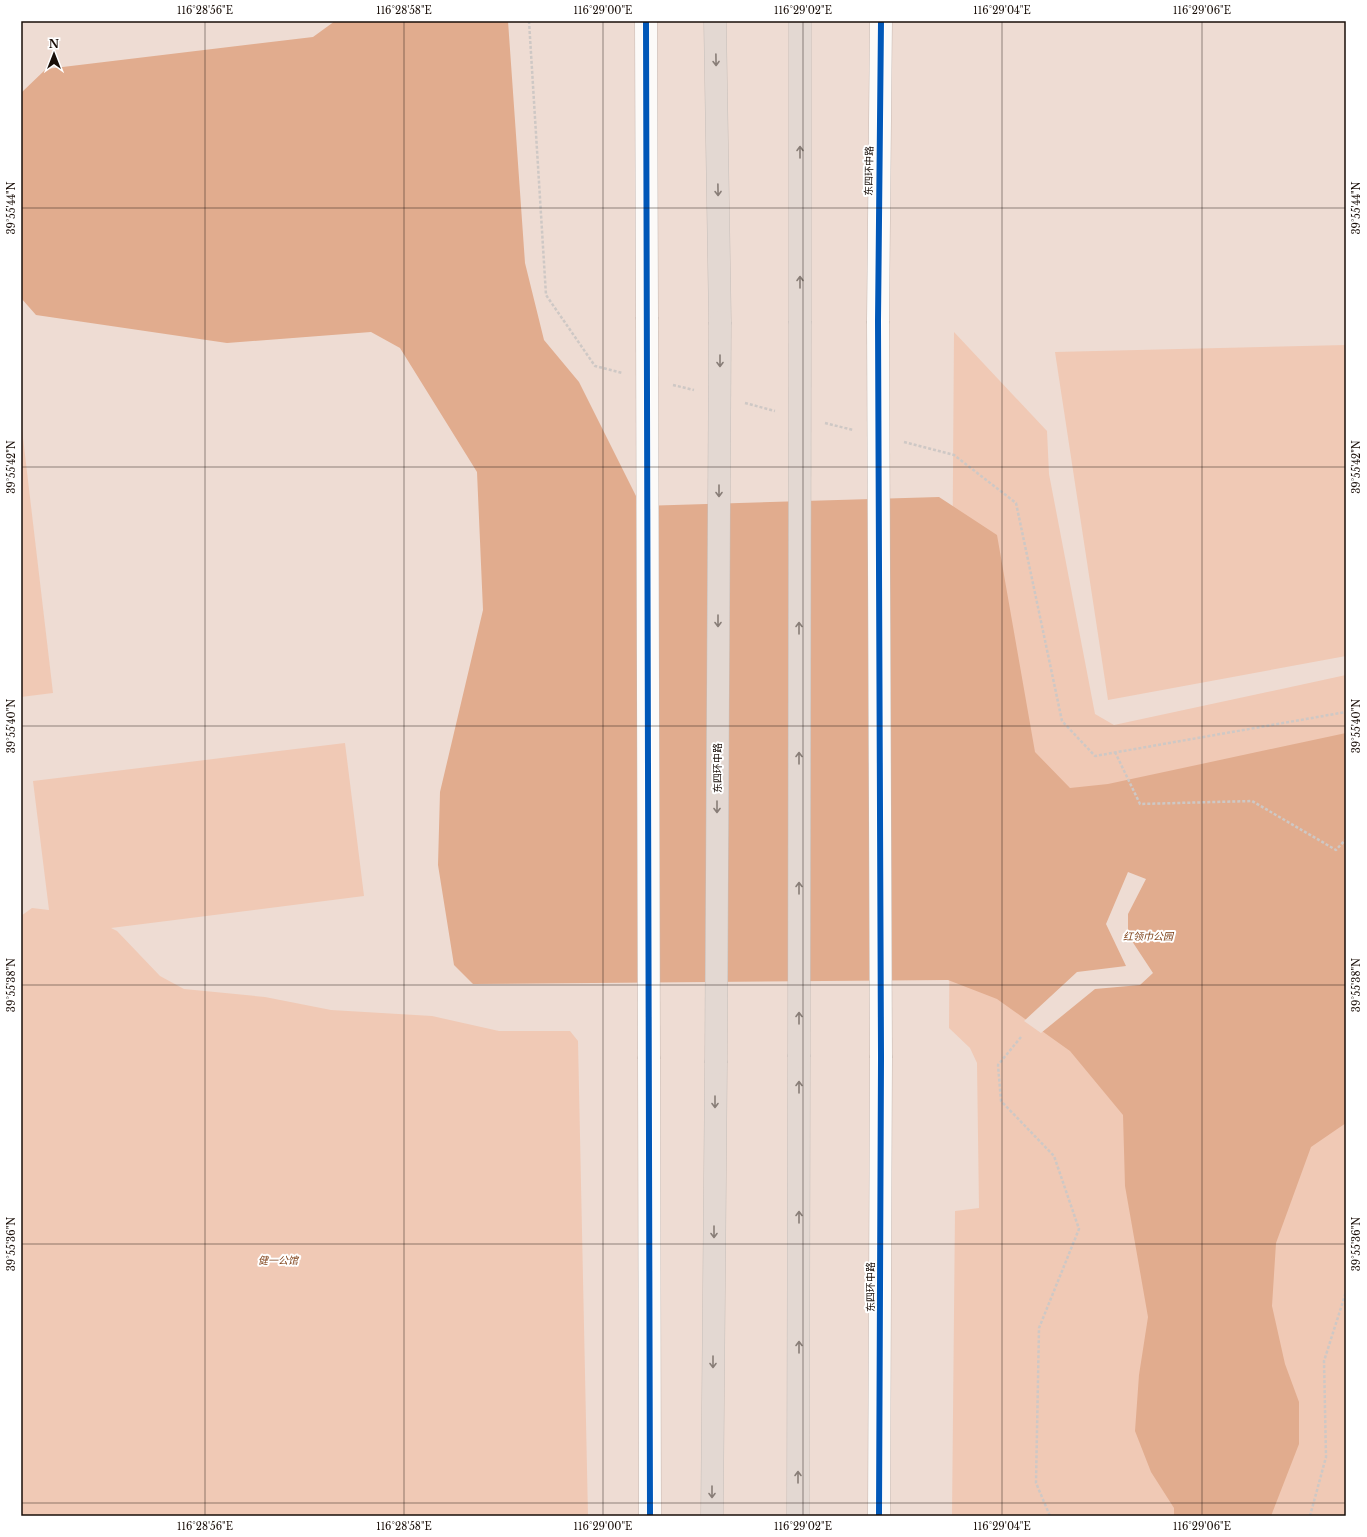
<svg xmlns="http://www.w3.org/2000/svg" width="1367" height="1537" font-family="'Libre Baskerville','Noto Sans SC',serif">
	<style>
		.green { fill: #f0c9b5 }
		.water { fill: #e1ac8e }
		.pier { fill: #eedcd3 }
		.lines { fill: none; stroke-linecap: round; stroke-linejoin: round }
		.tertiary-casing { stroke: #c7b9b2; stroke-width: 23 }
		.trunk-casing { stroke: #c6beb9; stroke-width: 23 }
		.path { stroke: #cec8c5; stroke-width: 2.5; stroke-dasharray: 3 2; stroke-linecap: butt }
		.tertiary { stroke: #fcfaf8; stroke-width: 22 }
		.trunk { stroke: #e3d8d2; stroke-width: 22 }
		.tertiary-bridge-casing { stroke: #c7b9b2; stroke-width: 23; stroke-linecap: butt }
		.trunk-bridge-casing { stroke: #c6beb9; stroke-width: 23; stroke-linecap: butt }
		.tertiary-bridge { stroke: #fcfaf8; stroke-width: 22 }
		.trunk-bridge { stroke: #e3d8d2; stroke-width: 22 }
		.cycleway-casing { stroke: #fff; stroke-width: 8 }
		.cycleway { stroke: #0057b8; stroke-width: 6 }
		.oneway { stroke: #887d77 }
		.ticks { fill: none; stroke: #190e08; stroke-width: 1; stroke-opacity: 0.45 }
		.labels { text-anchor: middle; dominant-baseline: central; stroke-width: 4; stroke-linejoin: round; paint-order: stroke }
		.street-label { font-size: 10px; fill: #190e08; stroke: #fff }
		.park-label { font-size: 10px; font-style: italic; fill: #7c3e14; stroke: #fff }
		.neatline { fill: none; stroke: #190e08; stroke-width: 1.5 }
		.ticks-label { font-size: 10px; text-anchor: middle; fill: #190e08 }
	</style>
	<rect width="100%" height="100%" fill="#eedcd3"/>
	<g class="green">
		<path d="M954,332L1047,431L1049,474L1095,714L1114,725L1346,675V1516H952L955,1211L979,1208L977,1063L970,1048L949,1028Z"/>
		<path d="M1346,345V656L1108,700L1055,352Z"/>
		<path d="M21,421L53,693L21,697Z"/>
		<path d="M345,743L364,896L111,928L117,931L160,976L184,989L265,997L331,1010L432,1016L499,1031H570L578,1041L588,1516H21V916L32,908L49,910L33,781Z"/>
	</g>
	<path class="water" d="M335,21H508L525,263L544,340L579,382L641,506L939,497L997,535L1035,752L1070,788L1108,784L1346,733V1123L1311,1147L1276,1243L1272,1306L1285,1364L1299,1402V1444L1271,1516H1174V1508L1151,1472L1135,1431L1139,1375L1148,1317L1125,1186L1123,1115L1070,1051L997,999L948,980L473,984L454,965L438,865L440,792L483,610L477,472L400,348L371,332L227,343L36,315L21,298V93L46,69L313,37Z"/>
	<path class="pier" d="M1128,872L1146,879L1128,914V935L1153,973L1140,985L1095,989L1041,1033L1024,1021L1077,972L1126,966L1106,924Z"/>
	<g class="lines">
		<defs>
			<g id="tertiary">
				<path d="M646,21L647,317"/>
				<path d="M878,321L881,21"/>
				<path d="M649,1059L650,1516"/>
				<path d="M879,1516L881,1058"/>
			</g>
			<g id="trunk">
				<path d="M715,21L720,322"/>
				<path d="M800,321V21"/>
				<path d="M712,1516L716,1063"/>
				<path d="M798,1516L799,1057"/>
			</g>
		</defs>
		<use href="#tertiary" class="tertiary-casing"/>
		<use href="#trunk" class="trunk-casing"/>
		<g class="path">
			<path d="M529,21L546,295L595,366L622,373"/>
			<path d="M673,385L694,390"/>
			<path d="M745,403L775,411"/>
			<path d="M825,423L853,430"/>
			<path d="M904,442L954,455L1016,503L1062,721L1095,756L1346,712"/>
			<path d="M1115,752L1140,804L1252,801L1336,850L1346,839"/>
			<path d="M1021,1037L998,1065L1001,1101L1054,1156L1079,1229L1039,1328L1036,1483L1050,1516"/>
			<path d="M1310,1516L1326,1457L1324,1361L1346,1292"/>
		</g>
		<use href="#tertiary" class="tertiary"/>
		<use href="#trunk" class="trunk"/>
		<defs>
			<g id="tertiary-bridge">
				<path d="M647,317L649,1059"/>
				<path d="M878,321L881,1058"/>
			</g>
			<g id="trunk-bridge">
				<path d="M799,1057L800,321"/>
				<path d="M716,1063L720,322"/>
			</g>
		</defs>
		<use href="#tertiary-bridge" class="tertiary-bridge-casing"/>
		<use href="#trunk-bridge" class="trunk-bridge-casing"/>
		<use href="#tertiary-bridge" class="tertiary-bridge"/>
		<use href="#trunk-bridge" class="trunk-bridge"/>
		<defs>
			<g id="cycleway">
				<path d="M646,21L650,1516"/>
				<path d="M879,1516L881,1058L878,321L881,21"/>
			</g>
		</defs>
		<use href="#cycleway" class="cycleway-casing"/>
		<use href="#cycleway" class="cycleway"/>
	</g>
	<defs><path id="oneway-shaft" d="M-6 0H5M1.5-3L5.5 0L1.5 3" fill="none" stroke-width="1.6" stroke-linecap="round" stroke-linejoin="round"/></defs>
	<g class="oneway">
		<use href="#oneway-shaft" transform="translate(716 60) rotate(89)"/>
		<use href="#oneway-shaft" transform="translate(800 152) rotate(-90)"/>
		<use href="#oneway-shaft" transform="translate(718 190) rotate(89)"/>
		<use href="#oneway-shaft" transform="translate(800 282) rotate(-90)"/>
		<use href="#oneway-shaft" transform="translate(720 361) rotate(90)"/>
		<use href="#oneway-shaft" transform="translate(719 491) rotate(90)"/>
		<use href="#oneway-shaft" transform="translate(718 621) rotate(90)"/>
		<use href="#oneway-shaft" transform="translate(799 628) rotate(-90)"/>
		<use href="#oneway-shaft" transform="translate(799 758) rotate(-90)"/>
		<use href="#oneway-shaft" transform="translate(717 807) rotate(90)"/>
		<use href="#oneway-shaft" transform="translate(799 888) rotate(-90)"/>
		<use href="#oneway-shaft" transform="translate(799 1018) rotate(-90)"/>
		<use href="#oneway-shaft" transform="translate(799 1087) rotate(-90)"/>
		<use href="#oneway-shaft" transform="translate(715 1102) rotate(90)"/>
		<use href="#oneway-shaft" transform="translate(799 1217) rotate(-90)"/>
		<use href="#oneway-shaft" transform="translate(714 1232) rotate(90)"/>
		<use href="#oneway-shaft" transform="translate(799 1347) rotate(-90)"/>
		<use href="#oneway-shaft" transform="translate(713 1362) rotate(90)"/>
		<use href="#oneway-shaft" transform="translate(798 1477) rotate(-90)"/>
		<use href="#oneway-shaft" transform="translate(712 1492) rotate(90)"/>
	</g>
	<path class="ticks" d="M205,21V1516M404,21V1516M603,21V1516M803,21V1516M1002,21V1516M1202,21V1516M21,208H1346M21,467H1346M21,726H1346M21,985H1346M21,1244H1346M21,1503H1346"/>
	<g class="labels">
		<g class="street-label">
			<text transform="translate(869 171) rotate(-89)">东四环中路</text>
			<text transform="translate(717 768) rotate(-90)">东四环中路</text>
			<text transform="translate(870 1287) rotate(-90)">东四环中路</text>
		</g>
		<g class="park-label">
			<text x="1148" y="936">红领巾公园</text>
			<text x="278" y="1260">健一公馆</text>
		</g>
	</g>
	<rect width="1367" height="1537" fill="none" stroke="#ffffff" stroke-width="44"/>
	<g transform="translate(54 54)" stroke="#ffffff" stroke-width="3" paint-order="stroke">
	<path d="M0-3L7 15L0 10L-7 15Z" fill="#190e08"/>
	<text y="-6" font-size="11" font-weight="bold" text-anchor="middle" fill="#190e08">N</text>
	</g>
	<rect x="22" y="22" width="1323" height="1493" class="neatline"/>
	<g class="ticks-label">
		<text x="205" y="14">116°28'56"E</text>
		<text x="404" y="14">116°28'58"E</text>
		<text x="603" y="14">116°29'00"E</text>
		<text x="803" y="14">116°29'02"E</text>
		<text x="1002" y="14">116°29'04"E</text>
		<text x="1202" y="14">116°29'06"E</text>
		<text transform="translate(11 208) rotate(-90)" y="4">39°55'44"N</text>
		<text transform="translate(1356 208) rotate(-90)" y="4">39°55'44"N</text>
		<text transform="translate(11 467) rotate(-90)" y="4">39°55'42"N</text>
		<text transform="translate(1356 467) rotate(-90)" y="4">39°55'42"N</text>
		<text transform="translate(11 726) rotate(-90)" y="4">39°55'40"N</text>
		<text transform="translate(1356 726) rotate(-90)" y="4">39°55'40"N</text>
		<text transform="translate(11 985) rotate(-90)" y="4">39°55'38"N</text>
		<text transform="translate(1356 985) rotate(-90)" y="4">39°55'38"N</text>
		<text transform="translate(11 1244) rotate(-90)" y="4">39°55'36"N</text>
		<text transform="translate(1356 1244) rotate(-90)" y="4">39°55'36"N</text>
		<text x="205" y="1530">116°28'56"E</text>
		<text x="404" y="1530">116°28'58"E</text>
		<text x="603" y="1530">116°29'00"E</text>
		<text x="803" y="1530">116°29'02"E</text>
		<text x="1002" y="1530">116°29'04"E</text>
		<text x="1202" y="1530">116°29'06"E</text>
	</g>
</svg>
